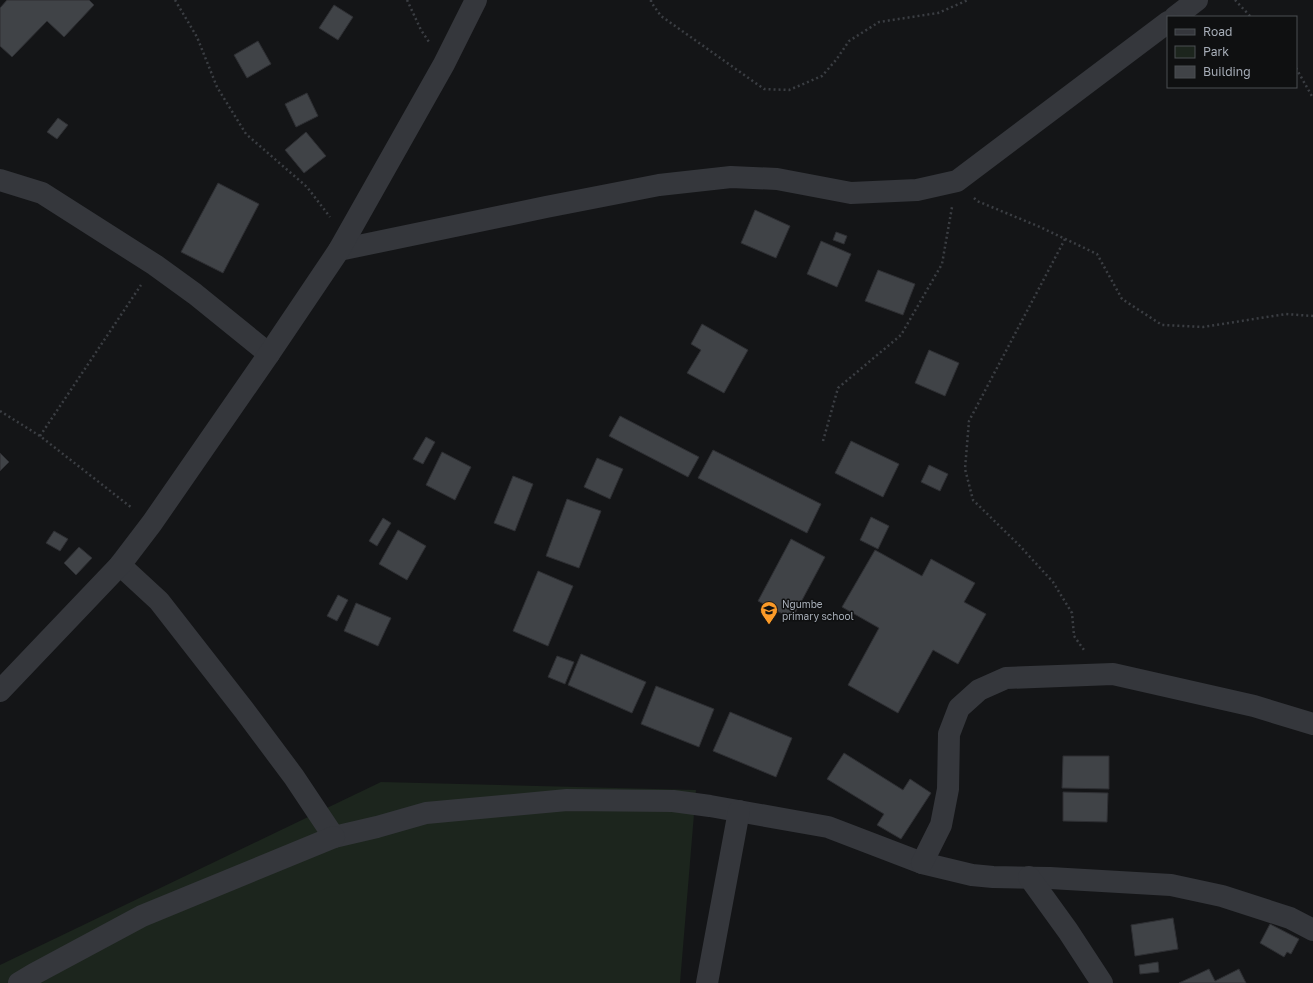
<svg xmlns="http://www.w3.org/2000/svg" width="1313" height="983" font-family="'Golos Text',sans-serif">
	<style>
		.green { fill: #1c251d }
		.building { fill: #404347; stroke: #2e2f33 }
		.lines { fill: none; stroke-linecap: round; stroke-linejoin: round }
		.path { stroke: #3b3e43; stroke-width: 2.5; stroke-dasharray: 2 3; stroke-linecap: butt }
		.street { stroke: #35373c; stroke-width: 22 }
		.labels { text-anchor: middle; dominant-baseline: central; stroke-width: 3; stroke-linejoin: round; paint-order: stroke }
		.poi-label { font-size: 10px; fill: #a6adb7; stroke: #0f1011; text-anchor: start }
	</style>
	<rect width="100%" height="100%" fill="#141517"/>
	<path class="green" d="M381,782L696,790L680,983H0V965Z"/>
	<g class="building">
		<path d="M7,0H89L94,5L64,37L47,21L12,57L0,46V8Z"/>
		<path d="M334,5L353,17L338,40L319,28Z"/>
		<path d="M258,41L271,64L247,78L234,55Z"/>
		<path d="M307,93L318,116L296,127L285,104Z"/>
		<path d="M58,118L68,125L57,139L47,132Z"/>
		<path d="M306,132L326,156L304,173L285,150Z"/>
		<path d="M218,183L259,204L223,273L181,252Z"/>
		<path d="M755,210L790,226L776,258L741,243Z"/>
		<path d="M836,232L847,236L844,244L833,240Z"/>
		<path d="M821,241L851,254L837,287L807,274Z"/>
		<path d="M878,270L915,284L903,315L865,301Z"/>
		<path d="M702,324L748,350L724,393L687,373L701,350L691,344Z"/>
		<path d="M929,350L959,363L945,396L915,383Z"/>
		<path d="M620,416L699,457L688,477L609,436Z"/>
		<path d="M426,437L435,442L423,464L413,459Z"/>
		<path d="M851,441L899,464L883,497L835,473Z"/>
		<path d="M713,450L821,504L807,533L698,478Z"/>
		<path d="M442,452L471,467L455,500L426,485Z"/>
		<path d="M0,453L9,462L0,471Z"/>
		<path d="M597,458L623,469L610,499L584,487Z"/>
		<path d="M929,465L948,474L940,491L921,482Z"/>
		<path d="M513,476L533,484L515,531L494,523Z"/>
		<path d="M567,499L601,511L579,568L546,556Z"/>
		<path d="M871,517L889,526L878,549L860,540Z"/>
		<path d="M383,518L391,523L377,546L369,541Z"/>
		<path d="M398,530L426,546L407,580L379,564Z"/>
		<path d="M54,531L68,539L60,551L46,543Z"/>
		<path d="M791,539L825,557L792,619L758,601Z"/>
		<path d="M79,547L92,558L76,575L64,563Z"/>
		<path d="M875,550L922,576L931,559L975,583L964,602L986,614L958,664L933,650L898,713L848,685L879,628L842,607Z"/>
		<path d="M538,571L573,586L548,646L513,631Z"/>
		<path d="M338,595L348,600L337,621L327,616Z"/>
		<path d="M356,603L391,618L378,646L344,631Z"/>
		<path d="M581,654L646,682L632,713L568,685Z"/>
		<path d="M557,656L574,662L565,684L548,677Z"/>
		<path d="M656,686L714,709L699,747L641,724Z"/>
		<path d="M730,712L792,738L776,777L713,751Z"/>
		<path d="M844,753L903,790L910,779L931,793L901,839L877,825L884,814L827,779Z"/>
		<path d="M1063,756H1109V789L1062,788Z"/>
		<path d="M1063,792L1108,793L1107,822L1063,821Z"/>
		<path d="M1173,918L1178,949L1135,956L1131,925Z"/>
		<path d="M1270,924L1299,939L1291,954L1287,952L1284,957L1260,943Z"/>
		<path d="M1158,962L1159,972L1140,974L1139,965Z"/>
		<path d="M1209,969L1215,981L1239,969L1246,983H1179Z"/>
	</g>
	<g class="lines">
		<g class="path">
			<path d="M175,0L197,37L217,87L246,134L307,187L330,217"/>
			<path d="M407,0L421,30L429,42"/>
			<path d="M651,0V2L661,16L764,89L789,90L822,76L836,60L849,41L879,22L938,13L968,0"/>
			<path d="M1235,0L1251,17"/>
			<path d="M1296,68L1313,98"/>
			<path d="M974,198L977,201L1040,227L1097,254L1122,299L1162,325L1203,327L1286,314L1313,316"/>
			<path d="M1065,239L969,421L965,469L973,500L1019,545L1053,582L1072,613L1074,636L1084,650"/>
			<path d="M0,411L40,436L132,508"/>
			<path d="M40,436L141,285"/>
			<path d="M823,441L838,388L901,335L942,264L952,207"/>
		</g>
		<g class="street">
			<path d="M1175,17L1197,0"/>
			<path d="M0,180L42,193L155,265L195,294L269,354"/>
			<path d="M339,250L546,207L659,185L731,177L777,179L851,193L917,190L957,181L1168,22"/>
			<path d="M120,565L159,601L244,710L294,777L334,837L377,827L426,813L567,800L673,801L710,806L828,827L922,863L972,875L993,877L1050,878L1171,885L1222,896L1290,918L1313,930"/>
			<path d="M0,691L120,565L152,523L269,354L339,250L444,64L476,0"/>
			<path d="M922,863L941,825L948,789L949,734L959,708L979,690L1006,678L1113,674L1254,706L1313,724"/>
			<path d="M1029,877L1068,931L1102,983"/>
			<path d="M19,983L34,974L142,916L334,837"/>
			<path d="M707,983L739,811"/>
		</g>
	</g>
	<defs>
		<symbol id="school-pin" viewBox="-11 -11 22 30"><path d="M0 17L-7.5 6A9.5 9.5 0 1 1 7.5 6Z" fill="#fb9a28" stroke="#0f1011"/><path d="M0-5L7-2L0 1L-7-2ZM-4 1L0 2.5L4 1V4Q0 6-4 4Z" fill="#111"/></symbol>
	</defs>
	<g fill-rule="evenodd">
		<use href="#school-pin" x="759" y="600" width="20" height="27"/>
	</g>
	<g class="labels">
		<g class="poi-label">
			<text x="782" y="604">Ngumbe<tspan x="782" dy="12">primary school</tspan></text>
		</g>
	</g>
	<rect x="1167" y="16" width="130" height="72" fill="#0f1011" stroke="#4b4f53"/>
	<rect x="1175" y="29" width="20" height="6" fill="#35373c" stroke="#4b4f53"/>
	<text x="1203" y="36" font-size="12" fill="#a6adb7">Road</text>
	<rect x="1175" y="46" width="20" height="12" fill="#1c251d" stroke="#4b4f53"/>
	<text x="1203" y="56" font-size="12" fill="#a6adb7">Park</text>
	<rect x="1175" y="66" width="20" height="12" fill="#404347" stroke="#4b4f53"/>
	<text x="1203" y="76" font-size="12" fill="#a6adb7">Building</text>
</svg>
